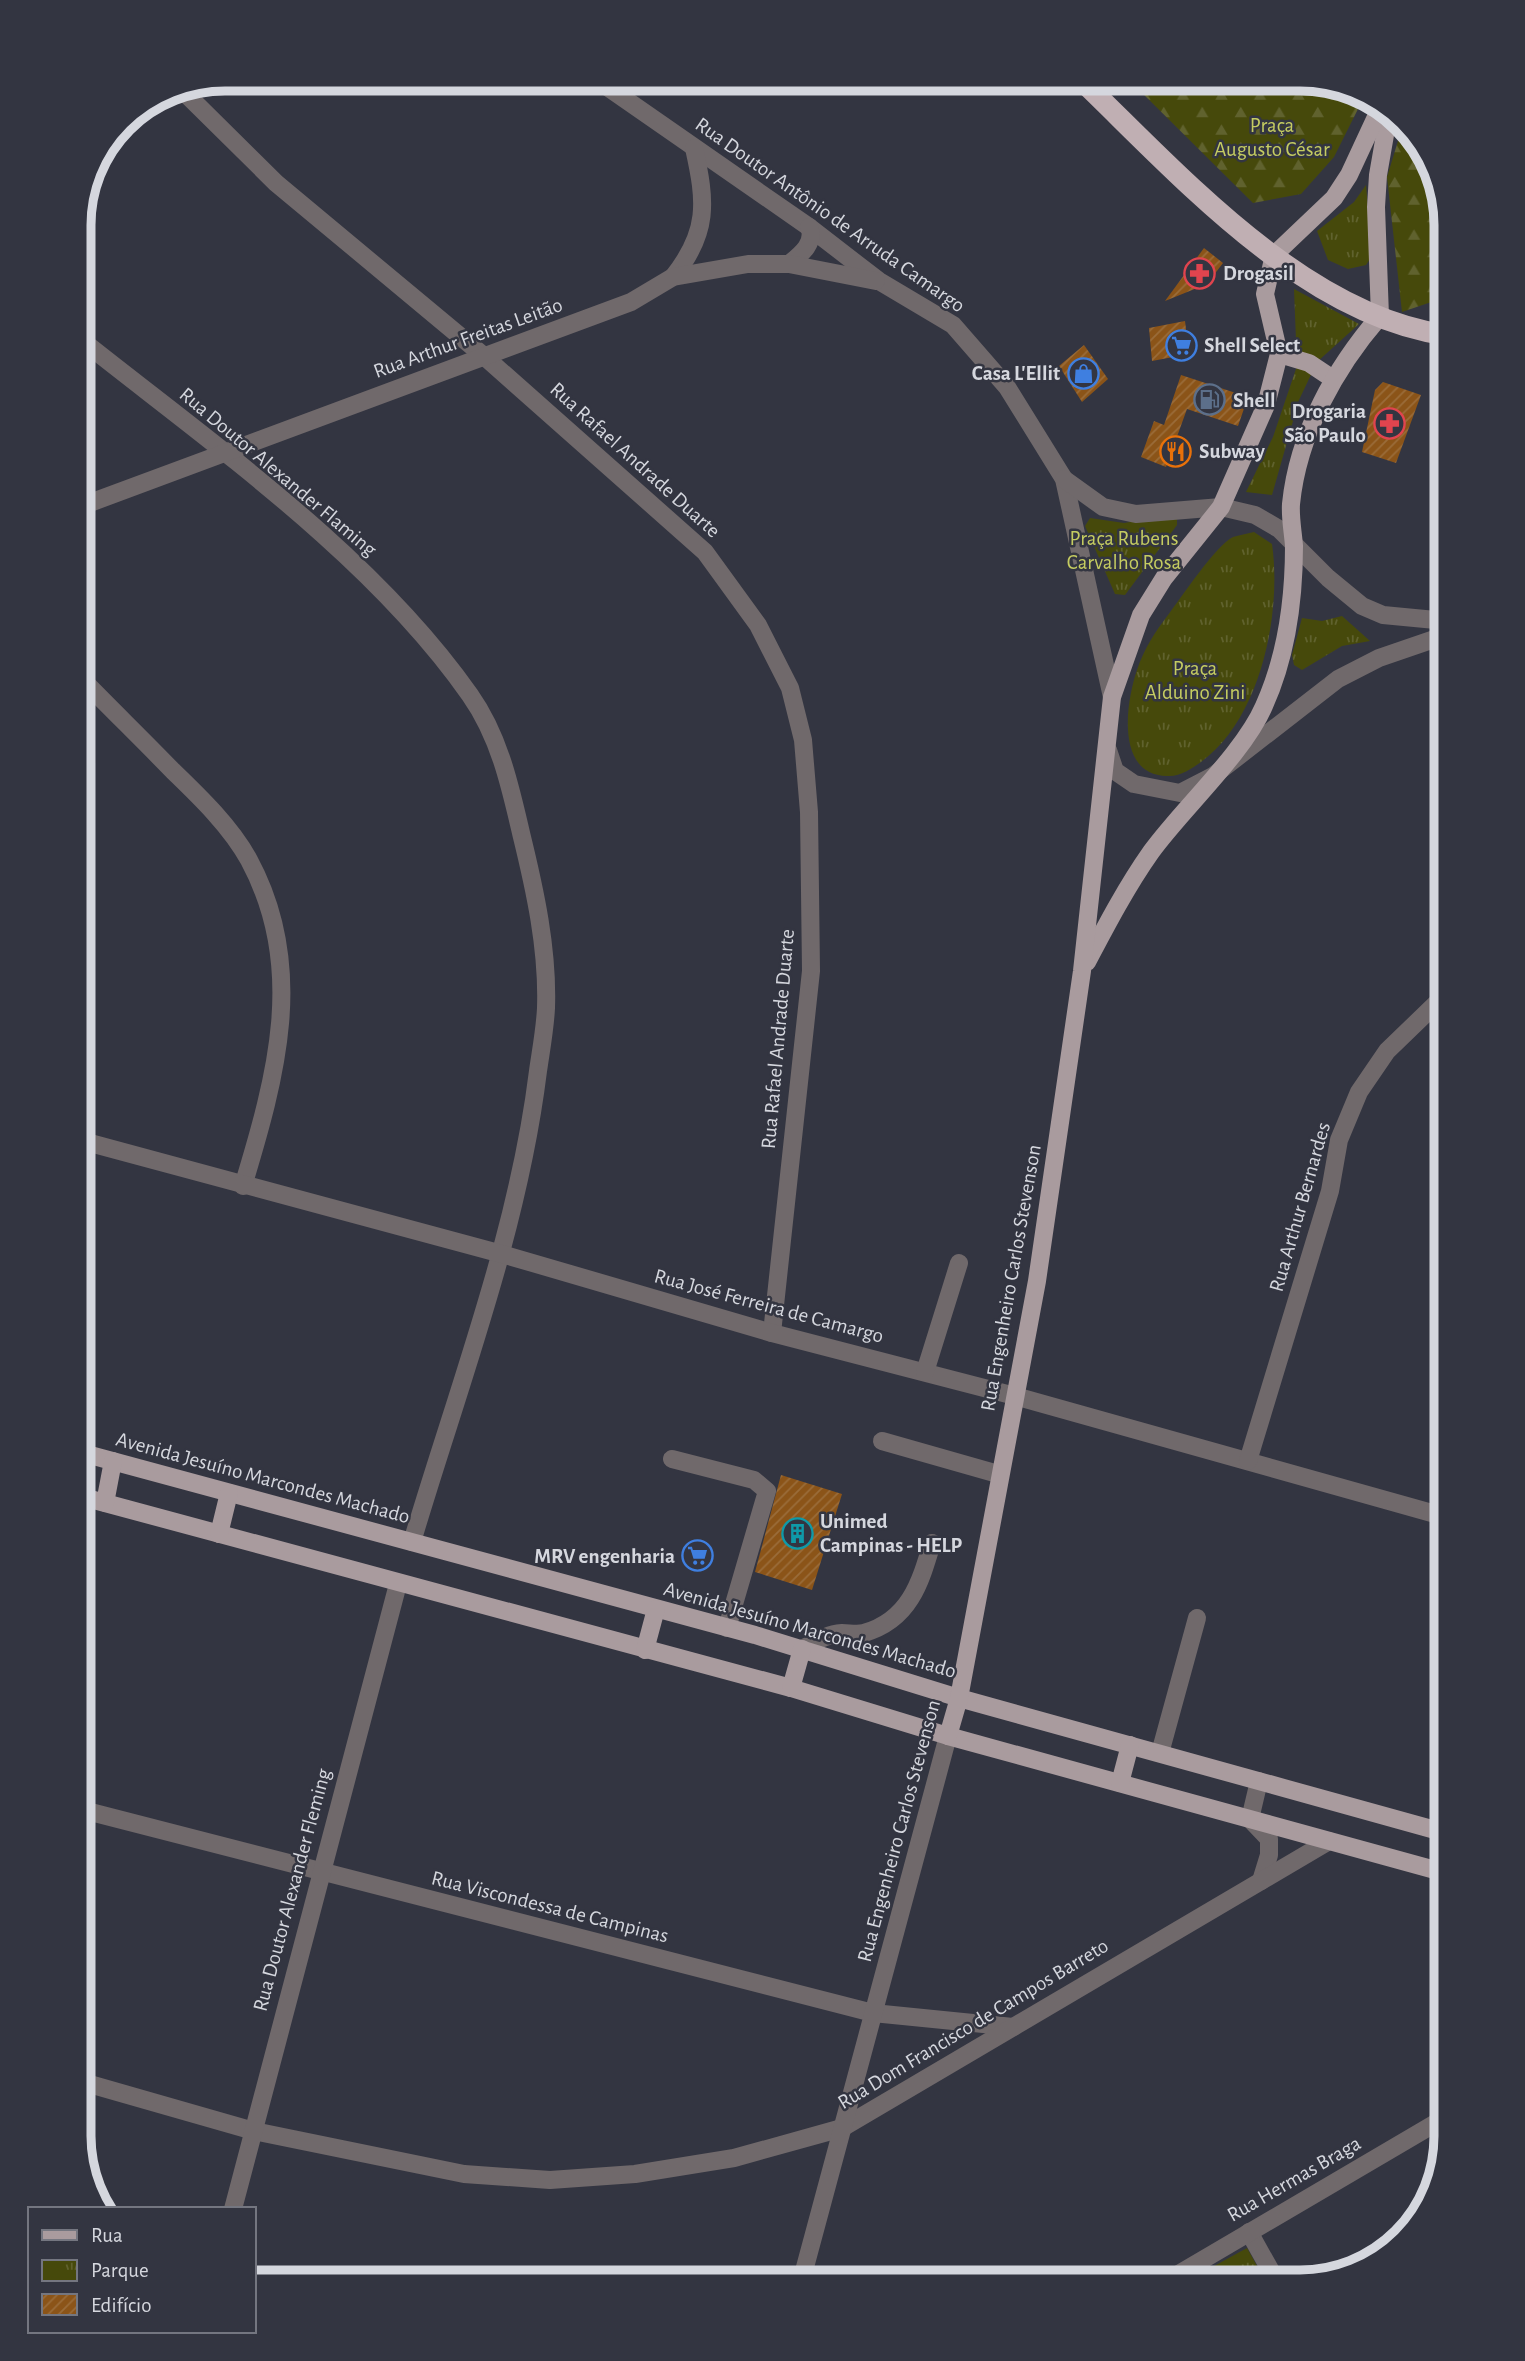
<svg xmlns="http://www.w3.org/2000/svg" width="1525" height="2361" font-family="'Alegreya Sans',sans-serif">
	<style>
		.forest { fill: url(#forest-firs) }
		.park { fill: url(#park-tufts) }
		.building { fill: url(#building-hatch) }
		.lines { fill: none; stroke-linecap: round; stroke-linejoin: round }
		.minor { stroke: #70696b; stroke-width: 18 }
		.major { stroke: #a99b9e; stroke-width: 18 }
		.highway { stroke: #c0afb3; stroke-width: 21 }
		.labels { text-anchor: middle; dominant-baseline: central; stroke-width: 5; stroke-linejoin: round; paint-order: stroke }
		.park-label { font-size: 21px; fill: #c5cc61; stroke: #333541 }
		.street-label { font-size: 21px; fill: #d5d7de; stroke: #333541 }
		.poi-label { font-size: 21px; font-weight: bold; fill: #d5d7de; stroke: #333541; text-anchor: start }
		.rim { fill: none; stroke: #d5d7de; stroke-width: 9 }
	</style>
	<defs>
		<pattern id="forest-firs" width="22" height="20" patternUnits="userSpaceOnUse" patternTransform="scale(1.75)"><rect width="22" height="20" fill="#46490b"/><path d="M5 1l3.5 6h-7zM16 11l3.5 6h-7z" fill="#60622e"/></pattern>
		<pattern id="park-tufts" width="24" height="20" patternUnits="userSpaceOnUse" patternTransform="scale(1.75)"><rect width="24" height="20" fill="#46490b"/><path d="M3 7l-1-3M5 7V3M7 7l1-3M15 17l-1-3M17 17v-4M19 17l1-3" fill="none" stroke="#60622e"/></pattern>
		<pattern id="building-hatch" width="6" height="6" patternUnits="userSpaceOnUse" patternTransform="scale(1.75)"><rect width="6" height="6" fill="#8b5418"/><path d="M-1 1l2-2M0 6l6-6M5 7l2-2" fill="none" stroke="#9a6c39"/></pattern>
	</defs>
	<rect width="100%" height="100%" fill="#333541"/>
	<g class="forest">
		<path d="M1128,79H1310L1364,97L1334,157L1301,194L1253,203Z"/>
		<path d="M1402,128L1431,160L1446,225V297L1402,312L1387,177Z"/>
	</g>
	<g class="park">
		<path d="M1366,185L1372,256L1366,265L1348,269L1328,260L1317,231L1354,202Z"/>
		<path d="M1294,289L1359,324L1317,362L1299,400L1272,495L1246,492L1273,437L1297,366Z"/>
		<path d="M1177,515V525L1125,595L1115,594L1085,526L1090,518L1124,523Z"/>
		<path d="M1254,532L1272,544C1282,613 1261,719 1201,762C1191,769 1180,777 1167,776C1115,775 1126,702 1137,670C1144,649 1155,632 1168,615C1181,598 1216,545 1233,537C1239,535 1247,534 1254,532Z"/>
		<path d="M1342,616L1370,641L1342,646L1302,670L1294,665L1292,655L1302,618L1322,621Z"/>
		<path d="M1247,2248L1266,2282H1185Z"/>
	</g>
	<g class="building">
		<path d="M1204,248L1223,263L1207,284L1165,301Z"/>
		<path d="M1185,321L1189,354L1152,361L1149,328Z"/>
		<path d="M1084,345L1108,379L1082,402L1059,366Z"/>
		<path d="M1181,375L1248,397L1238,426L1187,409L1166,467L1141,457L1154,421L1164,425Z"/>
		<path d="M1383,382L1421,395L1396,463L1362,452L1375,390Z"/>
		<path d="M781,1475L842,1494L812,1590L755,1572Z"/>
	</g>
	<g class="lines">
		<g class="minor">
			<path d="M596,79L809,227L879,281L953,325L1007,387L1064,479L1112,697"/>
			<path d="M180,88L276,183L485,357L705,552L758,625L790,688L803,740L809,812L811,971L772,1333"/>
			<path d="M789,264C800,255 816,243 809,227"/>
			<path d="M673,277C709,232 706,202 694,148"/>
			<path d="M79,338C212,444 372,555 470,695C499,736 510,785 521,833C535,890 548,949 546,1008C545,1029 541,1050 538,1071C518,1233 458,1387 412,1542"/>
			<path d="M1064,479L1103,507L1136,514L1221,507L1255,515L1279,529L1328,578L1362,606L1383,615L1446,621"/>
			<path d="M79,507L631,302L673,277L748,264H789L876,281"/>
			<path d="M79,676C110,708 142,739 173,771C200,797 231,827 249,860C307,967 276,1077 243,1186"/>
			<path d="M1108,750L1115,771L1134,784L1180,793L1213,776L1338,679L1379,658L1446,635"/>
			<path d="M79,1140L502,1254L772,1333L1015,1396L1446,1517"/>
			<path d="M925,1372L959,1263"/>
			<path d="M882,1441L998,1474"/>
			<path d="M672,1459L754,1480L767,1491L727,1628"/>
			<path d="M1248,1461L1330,1191L1339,1140L1359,1092L1387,1051L1446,994"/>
			<path d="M802,1649C815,1642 827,1634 842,1633C849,1633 857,1635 864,1633C909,1620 920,1584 932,1543"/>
			<path d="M1160,1753L1197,1618"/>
			<path d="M1259,1781L1250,1819L1269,1839V1855L1261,1881"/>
			<path d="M79,1809L873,2013L1013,2027"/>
			<path d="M79,2081L254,2131L464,2174L550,2180L635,2174L734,2158L842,2128L1329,1841"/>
			<path d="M233,2209L398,1584"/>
			<path d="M1249,2232L1277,2282"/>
			<path d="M801,2282L948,1736"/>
			<path d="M1165,2282L1446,2117"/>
		</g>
		<g class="major">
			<path d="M1279,354L1309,363L1333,379"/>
			<path d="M1087,962C1107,924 1127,886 1151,852C1183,808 1243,754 1264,706C1287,655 1294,601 1294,546C1293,532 1290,518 1291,504C1298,434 1335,368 1380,316L1376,207L1378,175L1389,112"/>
			<path d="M79,1452L755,1635L959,1698L1446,1833"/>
			<path d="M79,1496L791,1688L948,1736L1446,1873"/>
			<path d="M105,1503L113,1461"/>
			<path d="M219,1534L229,1493"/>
			<path d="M645,1650L656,1609"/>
			<path d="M791,1688L802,1649"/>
			<path d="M948,1736L959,1698L1037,1281L1082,971L1112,697L1141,615L1164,578L1221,507L1266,405L1279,354L1265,294L1274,255L1334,198L1349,175L1382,104"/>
			<path d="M1120,1783L1130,1745"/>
		</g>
		<path class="highway" d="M1080,79C1179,174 1303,315 1446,335"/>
	</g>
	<defs>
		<symbol id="pharmacy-ring" viewBox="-11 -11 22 22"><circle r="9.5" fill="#333541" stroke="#e0444e" stroke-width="1.5"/><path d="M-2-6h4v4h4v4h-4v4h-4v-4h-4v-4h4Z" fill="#e0444e"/></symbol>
		<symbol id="supermarket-ring" viewBox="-11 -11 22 22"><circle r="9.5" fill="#333541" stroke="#3f7fe0" stroke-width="1.5"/><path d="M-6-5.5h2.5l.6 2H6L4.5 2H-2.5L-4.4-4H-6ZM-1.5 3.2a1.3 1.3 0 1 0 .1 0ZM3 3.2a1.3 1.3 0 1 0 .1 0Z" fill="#3f7fe0"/></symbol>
		<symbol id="shop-ring" viewBox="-11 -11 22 22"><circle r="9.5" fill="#333541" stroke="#3f7fe0" stroke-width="1.5"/><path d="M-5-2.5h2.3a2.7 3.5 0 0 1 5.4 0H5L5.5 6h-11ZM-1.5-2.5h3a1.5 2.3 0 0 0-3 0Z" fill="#3f7fe0"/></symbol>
		<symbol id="fuel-ring" viewBox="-11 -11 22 22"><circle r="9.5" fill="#333541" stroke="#5c6f8a" stroke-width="1.5"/><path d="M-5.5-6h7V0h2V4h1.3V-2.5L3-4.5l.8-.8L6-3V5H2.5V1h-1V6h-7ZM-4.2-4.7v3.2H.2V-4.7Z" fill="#5c6f8a"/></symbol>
		<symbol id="restaurant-ring" viewBox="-11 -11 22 22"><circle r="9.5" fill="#333541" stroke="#e8710a" stroke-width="1.5"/><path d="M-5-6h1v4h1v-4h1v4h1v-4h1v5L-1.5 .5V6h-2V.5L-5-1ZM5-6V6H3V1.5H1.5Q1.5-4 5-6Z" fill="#e8710a"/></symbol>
		<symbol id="building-ring" viewBox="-11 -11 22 22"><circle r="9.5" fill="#333541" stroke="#0f9aa8" stroke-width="1.5"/><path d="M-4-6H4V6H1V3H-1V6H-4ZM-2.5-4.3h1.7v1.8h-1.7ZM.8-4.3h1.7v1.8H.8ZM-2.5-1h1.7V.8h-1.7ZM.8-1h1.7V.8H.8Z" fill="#0f9aa8"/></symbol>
	</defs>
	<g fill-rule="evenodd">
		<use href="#pharmacy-ring" x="1182" y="256" width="35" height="35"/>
		<use href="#supermarket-ring" x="1164" y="328" width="35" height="35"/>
		<use href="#shop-ring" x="1066" y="356" width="35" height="35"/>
		<use href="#fuel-ring" x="1192" y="382" width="35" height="35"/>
		<use href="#pharmacy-ring" x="1372" y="406" width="35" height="35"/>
		<use href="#restaurant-ring" x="1158" y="434" width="35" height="35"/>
		<use href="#building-ring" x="780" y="1516" width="35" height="35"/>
		<use href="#supermarket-ring" x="680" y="1538" width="35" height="35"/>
	</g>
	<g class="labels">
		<g class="park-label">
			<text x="1272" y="125">Praça<tspan x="1272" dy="24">Augusto César</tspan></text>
			<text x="1124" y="538">Praça Rubens<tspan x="1124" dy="24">Carvalho Rosa</tspan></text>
			<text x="1195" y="668">Praça<tspan x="1195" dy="24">Alduino Zini</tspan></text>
		</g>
		<g class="street-label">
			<text transform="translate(830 215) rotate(35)">Rua Doutor Antônio de Arruda Camargo</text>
			<text transform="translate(468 338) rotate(-20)">Rua Arthur Freitas Leitão</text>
			<text transform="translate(635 460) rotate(42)">Rua Rafael Andrade Duarte</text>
			<text transform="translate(278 472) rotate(40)">Rua Doutor Alexander Flaming</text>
			<text transform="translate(778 1039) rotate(-85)">Rua Rafael Andrade Duarte</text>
			<text transform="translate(1300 1207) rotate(-74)">Rua Arthur Bernardes</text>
			<text transform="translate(1011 1278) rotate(-80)">Rua Engenheiro Carlos Stevenson</text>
			<text transform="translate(769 1306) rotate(15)">Rua José Ferreira de Camargo</text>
			<text transform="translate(263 1478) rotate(15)">Avenida Jesuíno Marcondes Machado</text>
			<text transform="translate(810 1630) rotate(16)">Avenida Jesuíno Marcondes Machado</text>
			<text transform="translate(899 1831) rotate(-75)">Rua Engenheiro Carlos Stevenson</text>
			<text transform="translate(292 1890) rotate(-75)">Rua Doutor Alexander Fleming</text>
			<text transform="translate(550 1907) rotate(14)">Rua Viscondessa de Campinas</text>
			<text transform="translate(973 2024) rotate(-31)">Rua Dom Francisco de Campos Barreto</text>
			<text transform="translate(1294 2179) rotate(-30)">Rua Hermas Braga</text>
		</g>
		<g class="poi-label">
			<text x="1223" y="273">Drogasil</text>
			<text x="1204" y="345">Shell Select</text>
			<text x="1060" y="373" text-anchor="end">Casa L'Ellit</text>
			<text x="1233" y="400">Shell</text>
			<text x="1366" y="411" text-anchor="end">Drogaria<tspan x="1366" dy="24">São Paulo</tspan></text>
			<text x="1199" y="451">Subway</text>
			<text x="820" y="1521">Unimed<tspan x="820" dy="24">Campinas - HELP</tspan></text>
			<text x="675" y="1556" text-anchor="end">MRV engenharia</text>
		</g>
	</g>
	<path d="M0 0H1525V2361H0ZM225 91H1300A134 134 0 0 1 1434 225V2136A134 134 0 0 1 1300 2270H225A134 134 0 0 1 91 2136V225A134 134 0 0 1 225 91Z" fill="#333541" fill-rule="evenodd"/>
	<path class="rim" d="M225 91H1300A134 134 0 0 1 1434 225V2136A134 134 0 0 1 1300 2270H225A134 134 0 0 1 91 2136V225A134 134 0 0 1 225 91Z"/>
	<rect x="28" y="2207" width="228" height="126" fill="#333541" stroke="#747680" stroke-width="2"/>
	<rect x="42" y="2230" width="35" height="10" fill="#a99b9e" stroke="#747680" stroke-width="2"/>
	<text x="91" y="2242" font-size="21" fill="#d5d7de">Rua</text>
	<rect x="42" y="2260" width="35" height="21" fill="url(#park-tufts)" stroke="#747680" stroke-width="2"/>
	<text x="91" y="2277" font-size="21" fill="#d5d7de">Parque</text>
	<rect x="42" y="2294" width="35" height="21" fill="url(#building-hatch)" stroke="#747680" stroke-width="2"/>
	<text x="91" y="2312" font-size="21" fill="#d5d7de">Edifício</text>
</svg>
